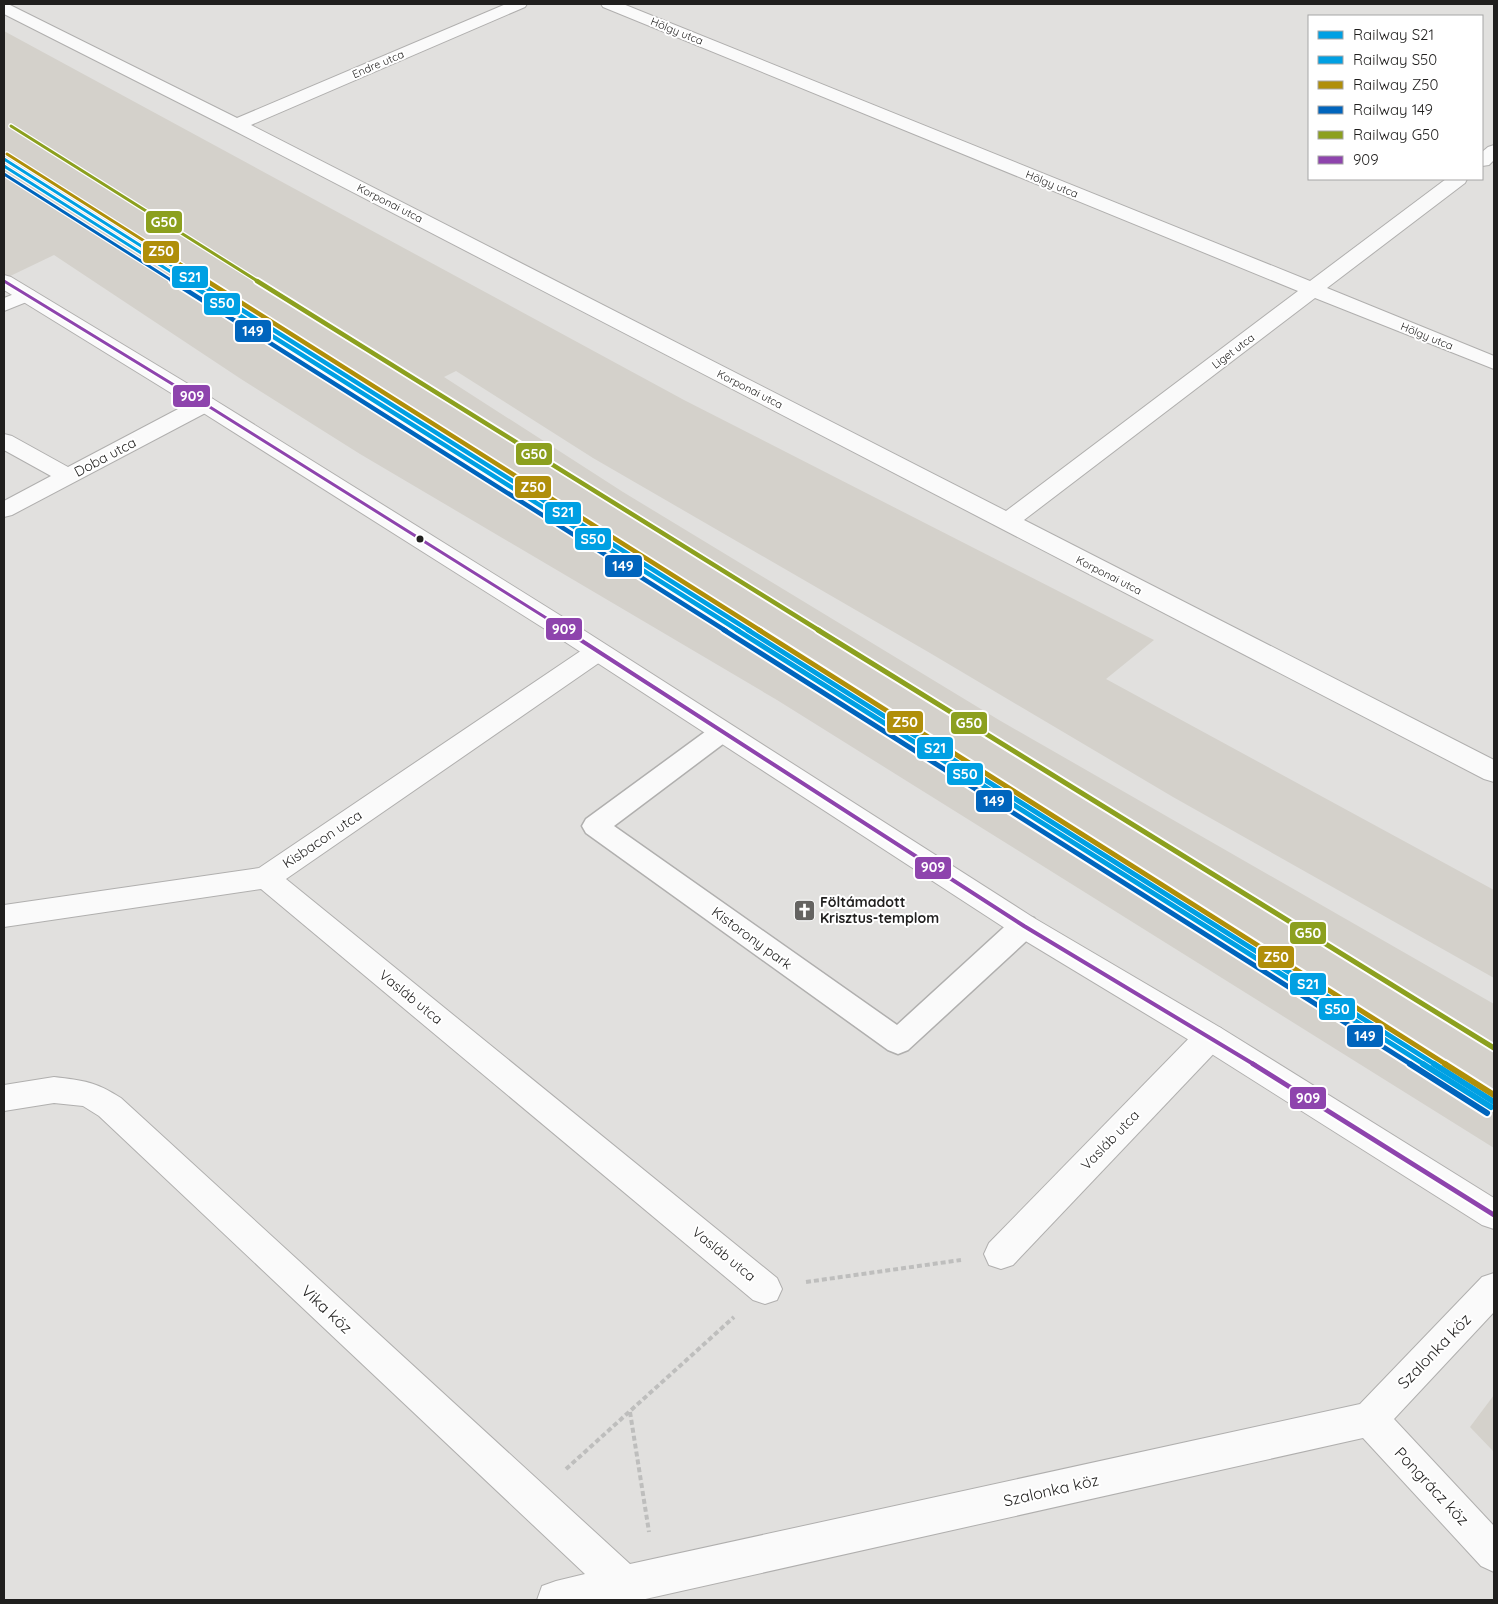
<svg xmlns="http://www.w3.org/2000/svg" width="1498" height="1604" font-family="Quicksand,sans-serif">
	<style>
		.built { fill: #d4d1cb }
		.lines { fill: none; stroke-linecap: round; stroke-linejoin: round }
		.service-casing { stroke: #b0afae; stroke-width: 3 }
		.minor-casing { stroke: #b0afae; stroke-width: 2 }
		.tertiary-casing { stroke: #b0afae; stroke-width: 2 }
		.path { stroke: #bebebd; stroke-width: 4; stroke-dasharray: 5 3; stroke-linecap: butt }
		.service { fill: #fafafa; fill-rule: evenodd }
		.minor { fill: #fafafa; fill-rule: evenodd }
		.tertiary { fill: #fafafa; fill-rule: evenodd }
		.bus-1-far2-casing { stroke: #fff; stroke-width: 6 }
		.bus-1-far1-casing { stroke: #fff; stroke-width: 8 }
		.bus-1-casing { stroke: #fff; stroke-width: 9 }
		.bus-1-far2 { stroke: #8e44ad; stroke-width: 3 }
		.bus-1-far1 { stroke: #8e44ad; stroke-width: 4 }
		.bus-1 { stroke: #8e44ad; stroke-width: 5 }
		.rail-1-far3-casing { stroke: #fff; stroke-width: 5.5 }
		.rail-1-far2-casing { stroke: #fff; stroke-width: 8 }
		.rail-1-far1-casing { stroke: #fff; stroke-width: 9 }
		.rail-1-casing { stroke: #fff; stroke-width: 10 }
		.rail-2-far3-casing { stroke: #fff; stroke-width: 5.5 }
		.rail-2-far2-casing { stroke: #fff; stroke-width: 8 }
		.rail-2-far1-casing { stroke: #fff; stroke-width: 9 }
		.rail-2-casing { stroke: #fff; stroke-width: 10 }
		.rail-3-far3-casing { stroke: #fff; stroke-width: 5.5 }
		.rail-3-far2-casing { stroke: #fff; stroke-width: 8 }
		.rail-3-far1-casing { stroke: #fff; stroke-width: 9 }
		.rail-3-casing { stroke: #fff; stroke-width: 10 }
		.rail-4-far3-casing { stroke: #fff; stroke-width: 5.5 }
		.rail-4-far2-casing { stroke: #fff; stroke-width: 8 }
		.rail-4-far1-casing { stroke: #fff; stroke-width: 9 }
		.rail-4-casing { stroke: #fff; stroke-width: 10 }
		.rail-5-far2-casing { stroke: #fff; stroke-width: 5.5 }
		.rail-5-far1-casing { stroke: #fff; stroke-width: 8 }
		.rail-5-casing { stroke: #fff; stroke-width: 9 }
		.rail-1-far3 { stroke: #00a0e3; stroke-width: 3 }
		.rail-1-far2 { stroke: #00a0e3; stroke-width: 4.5 }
		.rail-1-far1 { stroke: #00a0e3; stroke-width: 5 }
		.rail-1 { stroke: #00a0e3; stroke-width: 6 }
		.rail-2-far3 { stroke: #00a0e3; stroke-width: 3 }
		.rail-2-far2 { stroke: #00a0e3; stroke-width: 4.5 }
		.rail-2-far1 { stroke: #00a0e3; stroke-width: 5 }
		.rail-2 { stroke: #00a0e3; stroke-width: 6 }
		.rail-3-far3 { stroke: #b08f0a; stroke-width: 3 }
		.rail-3-far2 { stroke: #b08f0a; stroke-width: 4.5 }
		.rail-3-far1 { stroke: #b08f0a; stroke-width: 5 }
		.rail-3 { stroke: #b08f0a; stroke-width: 6 }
		.rail-4-far3 { stroke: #0065bd; stroke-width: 3 }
		.rail-4-far2 { stroke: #0065bd; stroke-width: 4.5 }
		.rail-4-far1 { stroke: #0065bd; stroke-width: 5 }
		.rail-4 { stroke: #0065bd; stroke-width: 6 }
		.rail-5-far2 { stroke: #8ca01f; stroke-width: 3 }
		.rail-5-far1 { stroke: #8ca01f; stroke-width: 4.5 }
		.rail-5 { stroke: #8ca01f; stroke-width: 5 }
		.bus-dot { fill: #201f1e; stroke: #fff; stroke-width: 2 }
		.labels { text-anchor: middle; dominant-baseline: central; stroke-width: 4; stroke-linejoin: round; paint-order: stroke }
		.far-street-label { font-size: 11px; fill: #201f1e; stroke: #fff }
		.street-label { font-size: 14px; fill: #201f1e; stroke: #fff }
		.poi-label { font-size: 14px; font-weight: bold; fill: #201f1e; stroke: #fff; text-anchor: start }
		.near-street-label { font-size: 16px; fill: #201f1e; stroke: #fff }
		.line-badge { stroke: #fff; stroke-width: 2 }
		.badge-label { font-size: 14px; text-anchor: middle; font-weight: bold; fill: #fff }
	</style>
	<rect width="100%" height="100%" fill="#e1e0de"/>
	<g class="built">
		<path d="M4,31L684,400L1154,640L1106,679L1494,890V978L1173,797L930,653L593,458L456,371L444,377L623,492L999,720L1494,1004V1148L777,700L360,454L241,379L54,255L4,279Z"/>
		<path d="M1494,1395V1452L1470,1427Z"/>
	</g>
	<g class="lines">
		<defs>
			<path id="service" d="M722,723L731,726L735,732L731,738L614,826L897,1025L1014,918L1024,915L1034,918L1038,926L1034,934L908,1050L898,1054L888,1050L586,833L582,826L586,819L713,726Z"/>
			<g id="minor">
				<path d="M4,4L10,5L237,118L506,4H527L525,7L251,125L1006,511L1298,291L603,7L601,4H623L1310,281L1446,179H1467L1465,183L1327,288L1494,356V369L1315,298L1024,520L1494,760V782L1484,779L231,129L4,14Z"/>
				<path d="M1494,145V160L1489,165L1482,166V152L1488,147Z"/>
				<path d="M27,289L34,291L37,295L34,299L4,311V298Z"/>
				<path d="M205,397L213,399L216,404L213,409L12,515L4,517V501L51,476L4,450V434L12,436L68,467L197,399Z"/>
				<path d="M597,644L606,646L610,652L606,658L286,879L777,1278L782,1289L777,1300L765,1304L753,1300L261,889L4,927V905L259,868L588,646Z"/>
				<path d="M1210,1025L1221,1028L1225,1037L1221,1046L1013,1265L1001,1269L989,1265L984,1254L989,1243L1199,1028Z"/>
				<path d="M54,1077C85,1081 94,1081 121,1098L630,1564L1360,1404L1482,1277L1494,1273V1312L1394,1419L1494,1526V1572L1481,1566L1363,1438L641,1600H537L542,1586L556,1581L585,1574L99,1116L83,1106L54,1103L4,1111V1085Z"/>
			</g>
			<path id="tertiary" d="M4,275L11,277L213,399L574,624L1034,918L1221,1028L1494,1198V1229L1482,1225L1199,1046L1014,934L556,636L197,409L4,290Z"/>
		</defs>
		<use href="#service" class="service-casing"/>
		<use href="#minor" class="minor-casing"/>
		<use href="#tertiary" class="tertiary-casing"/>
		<g class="path">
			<path d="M806,1282L961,1260"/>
			<path d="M630,1412L649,1532"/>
			<path d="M566,1469L734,1317"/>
		</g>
		<use href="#service" class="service"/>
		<use href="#minor" class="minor"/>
		<use href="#tertiary" class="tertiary"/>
		<defs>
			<path id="bus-1-far2" d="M4,281L205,404L567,631"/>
			<path id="bus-1-far1" d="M565,630L1024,926L1255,1065"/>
			<path id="bus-1" d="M1253,1064L1494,1215"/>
		</defs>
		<use href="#bus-1-far2" class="bus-1-far2-casing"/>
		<use href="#bus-1-far1" class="bus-1-far1-casing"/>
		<use href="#bus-1" class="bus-1-casing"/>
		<use href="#bus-1-far2" class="bus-1-far2"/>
		<use href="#bus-1-far1" class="bus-1-far1"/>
		<use href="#bus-1" class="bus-1"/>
		<defs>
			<path id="rail-1-far3" d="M4,159L198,282"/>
			<path id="rail-1-far2" d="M196,281L750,631"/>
			<path id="rail-1-far1" d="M748,630L1436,1065"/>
			<path id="rail-1" d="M1434,1064L1494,1102"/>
			<path id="rail-2-far3" d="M4,166L187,282"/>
			<path id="rail-2-far2" d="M185,281L739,631"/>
			<path id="rail-2-far1" d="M737,630L1425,1065"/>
			<path id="rail-2" d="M1423,1064L1491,1107"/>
			<path id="rail-3-far3" d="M7,154L209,282"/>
			<path id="rail-3-far2" d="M207,281L761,631"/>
			<path id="rail-3-far1" d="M759,630L1447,1065"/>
			<path id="rail-3" d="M1445,1064L1494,1095"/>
			<path id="rail-4-far3" d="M4,174L174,282"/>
			<path id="rail-4-far2" d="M172,281L726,631"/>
			<path id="rail-4-far1" d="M724,630L1412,1065"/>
			<path id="rail-4" d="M1410,1064L1487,1113"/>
			<path id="rail-5-far2" d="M11,126L259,282"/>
			<path id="rail-5-far1" d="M257,281L820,631"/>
			<path id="rail-5" d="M818,630L1494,1048"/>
		</defs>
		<use href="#rail-1-far3" class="rail-1-far3-casing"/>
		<use href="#rail-1-far2" class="rail-1-far2-casing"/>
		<use href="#rail-1-far1" class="rail-1-far1-casing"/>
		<use href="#rail-1" class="rail-1-casing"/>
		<use href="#rail-2-far3" class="rail-2-far3-casing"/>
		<use href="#rail-2-far2" class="rail-2-far2-casing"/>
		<use href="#rail-2-far1" class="rail-2-far1-casing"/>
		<use href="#rail-2" class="rail-2-casing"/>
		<use href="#rail-3-far3" class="rail-3-far3-casing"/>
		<use href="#rail-3-far2" class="rail-3-far2-casing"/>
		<use href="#rail-3-far1" class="rail-3-far1-casing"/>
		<use href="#rail-3" class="rail-3-casing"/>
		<use href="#rail-4-far3" class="rail-4-far3-casing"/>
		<use href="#rail-4-far2" class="rail-4-far2-casing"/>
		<use href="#rail-4-far1" class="rail-4-far1-casing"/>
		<use href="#rail-4" class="rail-4-casing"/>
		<use href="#rail-5-far2" class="rail-5-far2-casing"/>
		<use href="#rail-5-far1" class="rail-5-far1-casing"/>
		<use href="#rail-5" class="rail-5-casing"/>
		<use href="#rail-1-far3" class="rail-1-far3"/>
		<use href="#rail-1-far2" class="rail-1-far2"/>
		<use href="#rail-1-far1" class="rail-1-far1"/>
		<use href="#rail-1" class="rail-1"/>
		<use href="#rail-2-far3" class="rail-2-far3"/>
		<use href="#rail-2-far2" class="rail-2-far2"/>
		<use href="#rail-2-far1" class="rail-2-far1"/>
		<use href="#rail-2" class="rail-2"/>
		<use href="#rail-3-far3" class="rail-3-far3"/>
		<use href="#rail-3-far2" class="rail-3-far2"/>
		<use href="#rail-3-far1" class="rail-3-far1"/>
		<use href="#rail-3" class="rail-3"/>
		<use href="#rail-4-far3" class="rail-4-far3"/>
		<use href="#rail-4-far2" class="rail-4-far2"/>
		<use href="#rail-4-far1" class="rail-4-far1"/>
		<use href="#rail-4" class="rail-4"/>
		<use href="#rail-5-far2" class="rail-5-far2"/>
		<use href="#rail-5-far1" class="rail-5-far1"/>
		<use href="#rail-5" class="rail-5"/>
	</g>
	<defs>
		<symbol id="church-square" viewBox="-11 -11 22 22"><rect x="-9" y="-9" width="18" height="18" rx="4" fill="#646361" stroke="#fff"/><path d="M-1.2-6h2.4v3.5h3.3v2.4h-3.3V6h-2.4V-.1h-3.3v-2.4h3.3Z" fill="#fff"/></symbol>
	</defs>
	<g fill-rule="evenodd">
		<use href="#church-square" x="792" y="898" width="25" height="25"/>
	</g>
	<circle class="bus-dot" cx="420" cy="539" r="4.5"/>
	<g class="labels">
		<g class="far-street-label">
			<text transform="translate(677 31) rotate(22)">Hölgy utca</text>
			<text transform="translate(378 64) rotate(-23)">Endre utca</text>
			<text transform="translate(1052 184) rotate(22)">Hölgy utca</text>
			<text transform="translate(390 203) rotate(27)">Korponai utca</text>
			<text transform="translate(1427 336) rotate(22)">Hölgy utca</text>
			<text transform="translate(1233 351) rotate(-37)">Liget utca</text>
			<text transform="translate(750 389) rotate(27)">Korponai utca</text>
			<text transform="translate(1109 575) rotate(27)">Korponai utca</text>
		</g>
		<g class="street-label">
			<text transform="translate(105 457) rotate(-28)">Doba utca</text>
			<text transform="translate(322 839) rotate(-34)">Kisbacon utca</text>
			<text transform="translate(752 938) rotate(36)">Kistorony park</text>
			<text transform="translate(411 997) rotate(39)">Vasláb utca</text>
			<text transform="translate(1110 1140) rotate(-46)">Vasláb utca</text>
			<text transform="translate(724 1254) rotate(39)">Vasláb utca</text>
		</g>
		<g class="poi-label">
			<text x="820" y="902">Föltámadott<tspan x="820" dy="16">Krisztus-templom</tspan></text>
		</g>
		<g class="near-street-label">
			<text transform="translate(327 1309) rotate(43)">Vika köz</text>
			<text transform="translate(1434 1351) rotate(-46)">Szalonka köz</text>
			<text transform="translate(1432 1486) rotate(47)">Pongrácz köz</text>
			<text transform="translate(1051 1490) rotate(-13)">Szalonka köz</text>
		</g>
	</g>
	<g class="line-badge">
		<rect x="145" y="210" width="38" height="24" rx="5" fill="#8ca01f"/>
		<rect x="142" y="240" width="38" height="24" rx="5" fill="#b08f0a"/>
		<rect x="171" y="265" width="38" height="24" rx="5" fill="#00a0e3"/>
		<rect x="203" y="292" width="38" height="24" rx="5" fill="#00a0e3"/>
		<rect x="234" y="319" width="38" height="24" rx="5" fill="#0065bd"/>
		<rect x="172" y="384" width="39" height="24" rx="5" fill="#8e44ad"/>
		<rect x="515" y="442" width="38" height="24" rx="5" fill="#8ca01f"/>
		<rect x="514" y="475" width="38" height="24" rx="5" fill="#b08f0a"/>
		<rect x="544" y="501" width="38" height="24" rx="5" fill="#00a0e3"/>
		<rect x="574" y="527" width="38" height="24" rx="5" fill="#00a0e3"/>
		<rect x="604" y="554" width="39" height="24" rx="5" fill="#0065bd"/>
		<rect x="545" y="617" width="38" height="24" rx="5" fill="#8e44ad"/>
		<rect x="886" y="710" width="38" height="24" rx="5" fill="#b08f0a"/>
		<rect x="950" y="711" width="38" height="24" rx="5" fill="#8ca01f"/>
		<rect x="916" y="736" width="38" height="24" rx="5" fill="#00a0e3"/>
		<rect x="946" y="762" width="38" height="24" rx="5" fill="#00a0e3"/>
		<rect x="975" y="789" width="38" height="24" rx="5" fill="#0065bd"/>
		<rect x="914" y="856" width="38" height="24" rx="5" fill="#8e44ad"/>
		<rect x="1289" y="921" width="38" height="24" rx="5" fill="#8ca01f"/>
		<rect x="1257" y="945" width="38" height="24" rx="5" fill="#b08f0a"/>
		<rect x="1289" y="972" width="38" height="24" rx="5" fill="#00a0e3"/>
		<rect x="1318" y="997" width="38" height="24" rx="5" fill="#00a0e3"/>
		<rect x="1346" y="1024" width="38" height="24" rx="5" fill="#0065bd"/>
		<rect x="1289" y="1086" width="38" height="24" rx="5" fill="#8e44ad"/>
	</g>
	<g class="badge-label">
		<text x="164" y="227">G50</text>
		<text x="161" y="256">Z50</text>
		<text x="190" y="282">S21</text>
		<text x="222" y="308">S50</text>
		<text x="253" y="336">149</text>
		<text x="192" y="401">909</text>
		<text x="534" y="459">G50</text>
		<text x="533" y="492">Z50</text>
		<text x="563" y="517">S21</text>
		<text x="593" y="544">S50</text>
		<text x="623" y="571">149</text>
		<text x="564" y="634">909</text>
		<text x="905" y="727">Z50</text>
		<text x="969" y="728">G50</text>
		<text x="935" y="753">S21</text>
		<text x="965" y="779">S50</text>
		<text x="994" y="806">149</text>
		<text x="933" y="872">909</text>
		<text x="1308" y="938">G50</text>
		<text x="1276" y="962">Z50</text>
		<text x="1308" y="989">S21</text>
		<text x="1337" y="1014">S50</text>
		<text x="1365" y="1041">149</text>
		<text x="1308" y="1103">909</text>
	</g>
	<rect width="1498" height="1604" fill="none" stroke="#201f1e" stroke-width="10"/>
	<rect x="1308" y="15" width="175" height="165" fill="#ffffff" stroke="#a6a5a5"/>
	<rect x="1318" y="31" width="25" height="8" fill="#00a0e3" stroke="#a6a5a5"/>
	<text x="1353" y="40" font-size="15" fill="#201f1e">Railway S21</text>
	<rect x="1318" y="56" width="25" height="8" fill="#00a0e3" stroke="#a6a5a5"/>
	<text x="1353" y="65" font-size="15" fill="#201f1e">Railway S50</text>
	<rect x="1318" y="81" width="25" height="8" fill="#b08f0a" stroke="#a6a5a5"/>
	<text x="1353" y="90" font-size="15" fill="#201f1e">Railway Z50</text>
	<rect x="1318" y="106" width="25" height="8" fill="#0065bd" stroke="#a6a5a5"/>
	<text x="1353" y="115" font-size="15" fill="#201f1e">Railway 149</text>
	<rect x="1318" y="131" width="25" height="8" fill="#8ca01f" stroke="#a6a5a5"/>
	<text x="1353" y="140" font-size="15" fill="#201f1e">Railway G50</text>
	<rect x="1318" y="156" width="25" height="8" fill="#8e44ad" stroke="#a6a5a5"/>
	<text x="1353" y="165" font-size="15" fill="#201f1e">909</text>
</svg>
